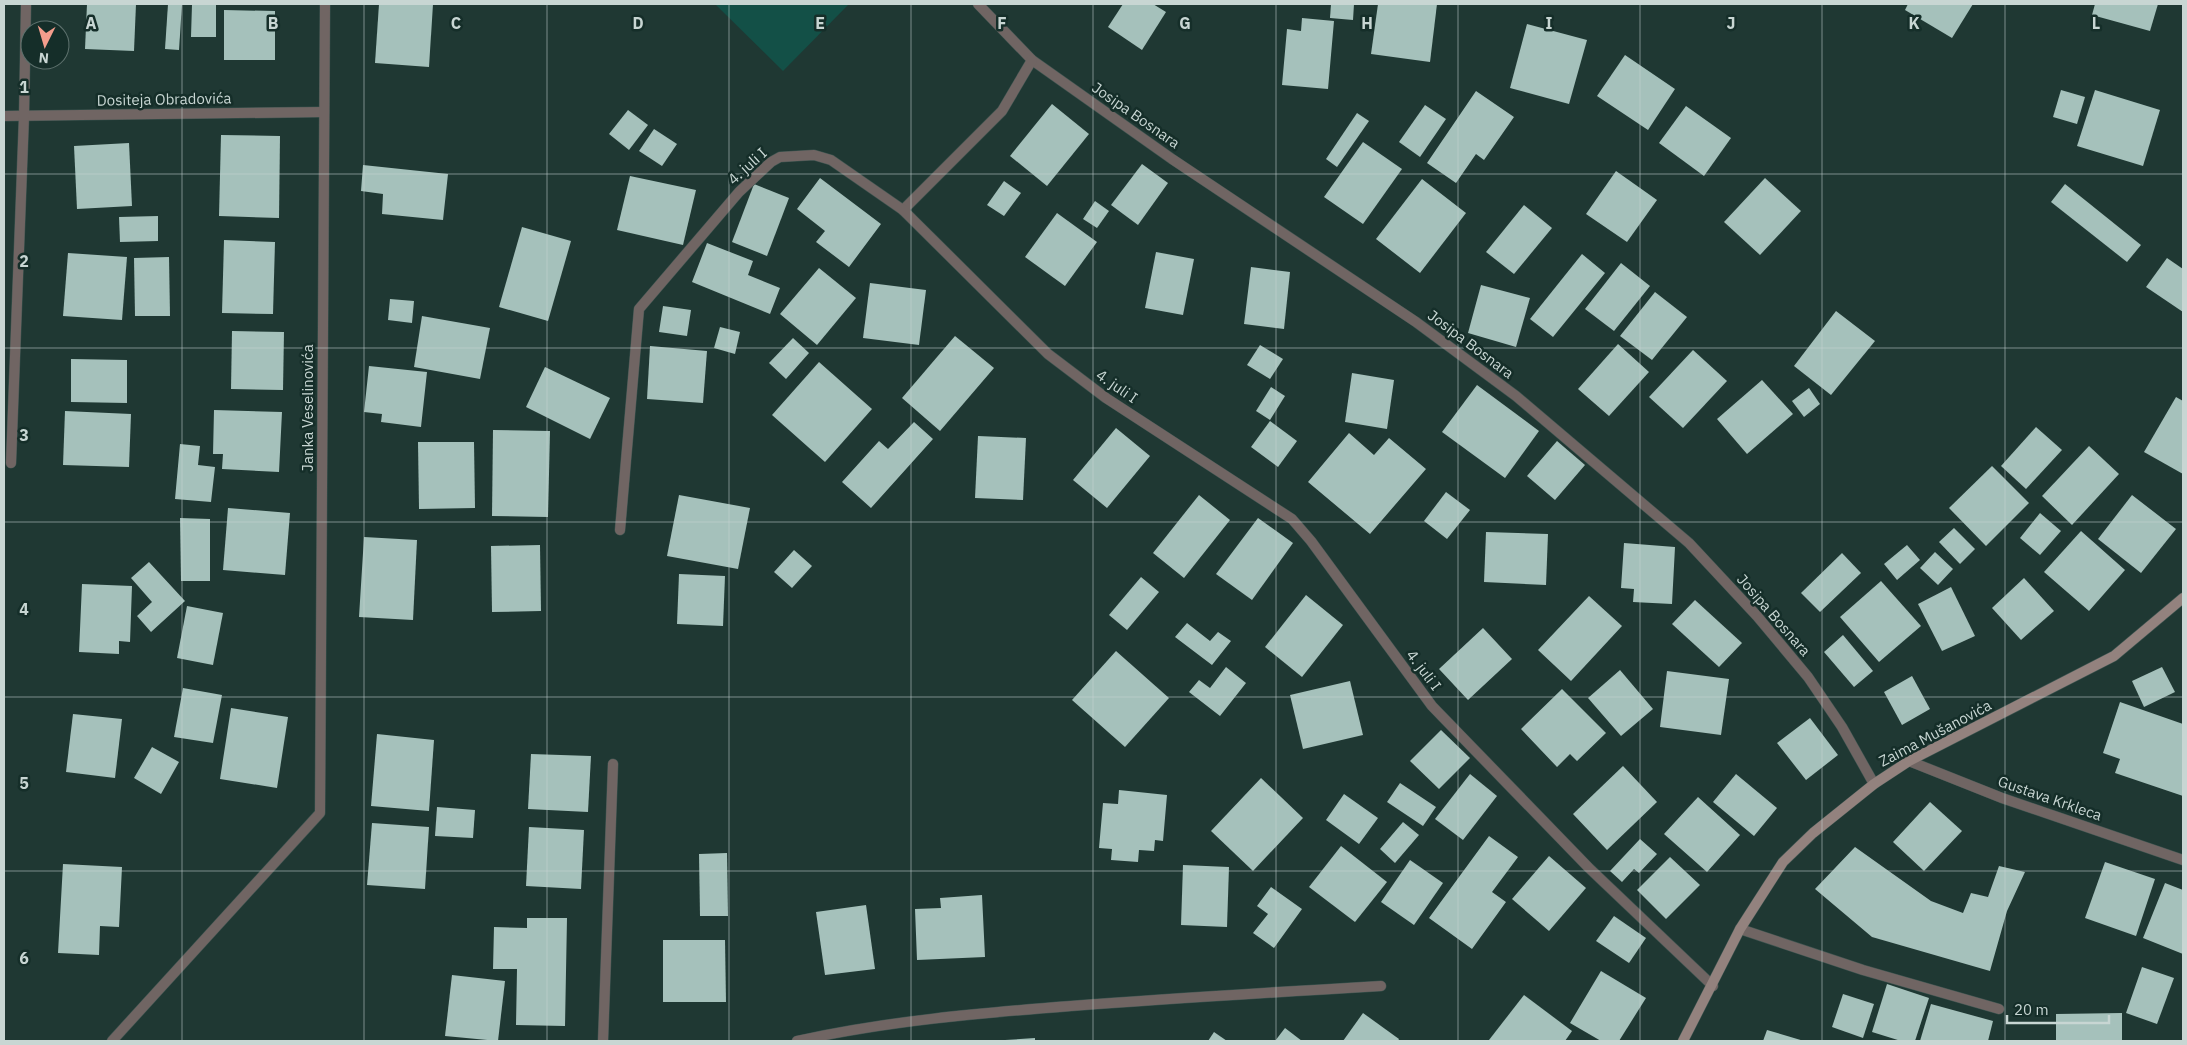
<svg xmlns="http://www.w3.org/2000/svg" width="2187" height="1045" font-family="'IBM Plex Sans',sans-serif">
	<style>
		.green { fill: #135047 }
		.building { fill: #a5c1bb }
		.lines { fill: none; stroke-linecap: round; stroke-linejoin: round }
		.street-casing { stroke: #3d5450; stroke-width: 11 }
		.secondary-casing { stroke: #3d5450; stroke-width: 11 }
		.street { stroke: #706563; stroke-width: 10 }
		.secondary { stroke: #93827e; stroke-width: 10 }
		.grid { fill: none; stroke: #c8d6d3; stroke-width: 1; stroke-opacity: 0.55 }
		.labels { text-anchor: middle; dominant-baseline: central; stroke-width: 5; stroke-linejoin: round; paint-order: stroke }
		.street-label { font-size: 15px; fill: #c8d6d3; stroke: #152e29 }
		.grid-label { font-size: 16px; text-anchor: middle; font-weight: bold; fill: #c8d6d3; stroke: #152e29; stroke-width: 5; stroke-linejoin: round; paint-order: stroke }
	</style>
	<rect width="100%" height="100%" fill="#1f3833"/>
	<path class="green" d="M715,4H849L783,71Z"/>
	<g class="building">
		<path d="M87,4H136L134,51L85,49Z"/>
		<path d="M168,4H182L179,50L165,49Z"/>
		<path d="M192,4H216V37H191Z"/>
		<path d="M379,4H433L429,67L375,63Z"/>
		<path d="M1123,4H1153L1166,12L1142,50L1108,27Z"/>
		<path d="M1331,4H1354L1353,20L1330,18Z"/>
		<path d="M1378,4H1437L1430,62L1371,54Z"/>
		<path d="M1908,4H1973L1952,38L1905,10Z"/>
		<path d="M2095,4H2158L2150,31L2092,15Z"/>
		<path d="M224,10L275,11V60H224Z"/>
		<path d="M1302,18L1334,21L1328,89L1282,85L1287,29L1301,31Z"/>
		<path d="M1527,24L1587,40L1569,104L1510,88Z"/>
		<path d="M1625,55L1675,89L1648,130L1597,96Z"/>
		<path d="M2061,90L2085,97L2077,124L2053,117Z"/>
		<path d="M2095,90L2160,110L2143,166L2077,146Z"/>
		<path d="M1476,91L1514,117L1484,160L1476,154L1456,183L1427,163Z"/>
		<path d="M1052,104L1089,134L1047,186L1010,156Z"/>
		<path d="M1425,105L1446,119L1420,157L1399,142Z"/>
		<path d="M1686,106L1731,138L1704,176L1659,143Z"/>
		<path d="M628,110L648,125L629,150L609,134Z"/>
		<path d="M1357,113L1369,121L1337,167L1326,159Z"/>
		<path d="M654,129L677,144L662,166L639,151Z"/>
		<path d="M221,135L280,136L279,218L219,216Z"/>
		<path d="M1363,142L1402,169L1363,224L1324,197Z"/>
		<path d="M129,143L132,206L77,209L74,146Z"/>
		<path d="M1142,164L1168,183L1138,225L1111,205Z"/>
		<path d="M363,165L448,174L443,220L382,214L383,194L361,191Z"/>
		<path d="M1616,171L1657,200L1627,242L1586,214Z"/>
		<path d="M630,176L696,190L683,245L617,230Z"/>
		<path d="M820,178L881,224L849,267L816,242L825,231L797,209Z"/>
		<path d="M1765,178L1801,211L1760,255L1724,222Z"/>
		<path d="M1422,179L1466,213L1420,273L1376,239Z"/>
		<path d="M1004,181L1021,193L1004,216L987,205Z"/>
		<path d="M754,184L789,198L767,256L732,242Z"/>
		<path d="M2065,184L2141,245L2127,262L2051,202Z"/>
		<path d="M1095,201L1109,211L1097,228L1083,219Z"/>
		<path d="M1524,205L1552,228L1514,274L1486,252Z"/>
		<path d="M1057,213L1097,242L1065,286L1025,257Z"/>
		<path d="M158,216V241L120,242L119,217Z"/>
		<path d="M522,227L571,241L548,321L499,307Z"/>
		<path d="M224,240L275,242L273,314L222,313Z"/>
		<path d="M707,243L753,261L748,275L780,288L770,314L692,282Z"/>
		<path d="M1156,252L1194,259L1183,315L1145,308Z"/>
		<path d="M68,253L127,257L122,320L63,316Z"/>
		<path d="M1582,254L1605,273L1553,337L1530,319Z"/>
		<path d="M169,257L170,316H135L134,258Z"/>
		<path d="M2167,258L2183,269V312L2146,287Z"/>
		<path d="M1621,263L1650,286L1614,331L1585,309Z"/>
		<path d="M1251,267L1290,272L1284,329L1244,324Z"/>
		<path d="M819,268L856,298L817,345L780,314Z"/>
		<path d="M870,283L926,290L919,345L863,338Z"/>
		<path d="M1481,285L1530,298L1516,347L1468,333Z"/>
		<path d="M1655,292L1687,317L1652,360L1620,336Z"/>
		<path d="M390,299L414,301L412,323L388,320Z"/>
		<path d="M663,306L691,310L687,336L659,332Z"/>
		<path d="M1836,311L1875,341L1831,395L1794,366Z"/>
		<path d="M422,316L490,328L480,379L414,367Z"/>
		<path d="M720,327L740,332L735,354L714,348Z"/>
		<path d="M232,331L284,332L283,390L231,389Z"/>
		<path d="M955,336L994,368L940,431L902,398Z"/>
		<path d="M793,338L809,353L786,379L769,363Z"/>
		<path d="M1618,344L1649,372L1609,416L1578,389Z"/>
		<path d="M1260,345L1283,359L1270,379L1247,365Z"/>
		<path d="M650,346L707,351L703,403L647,399Z"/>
		<path d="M1693,350L1727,381L1683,428L1649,397Z"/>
		<path d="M71,359L127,360V403L71,402Z"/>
		<path d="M819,362L872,409L825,462L772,415Z"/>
		<path d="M369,366L427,372L421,427L381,422L382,414L364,412Z"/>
		<path d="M545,367L610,398L590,439L526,407Z"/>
		<path d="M1352,373L1394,380L1387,429L1345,422Z"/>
		<path d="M1762,380L1793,414L1747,454L1717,419Z"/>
		<path d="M1477,385L1539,431L1505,478L1442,432Z"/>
		<path d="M1271,387L1285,396L1270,420L1256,411Z"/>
		<path d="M1809,388L1820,404L1804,417L1792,401Z"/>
		<path d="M2176,397L2183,401V474L2144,452Z"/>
		<path d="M214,410L282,412L279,472L222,469L223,454H213Z"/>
		<path d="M65,411L131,414L129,467L63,465Z"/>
		<path d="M1270,421L1297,441L1278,467L1251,447Z"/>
		<path d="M914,422L933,439L871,508L842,482L879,441L888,449Z"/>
		<path d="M2036,427L2062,450L2026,489L2001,466Z"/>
		<path d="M1116,428L1150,456L1107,508L1073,480Z"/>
		<path d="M493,430L550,431L548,517L492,516Z"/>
		<path d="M1349,433L1374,455L1389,438L1426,469L1370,534L1308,482Z"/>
		<path d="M978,436L1026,438L1023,500L975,498Z"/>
		<path d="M1557,441L1585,465L1555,500L1527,476Z"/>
		<path d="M418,442H474L475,508L419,509Z"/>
		<path d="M180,444L200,446L198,465L215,467L211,502L175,499Z"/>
		<path d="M2089,446L2119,474L2072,525L2042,496Z"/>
		<path d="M1992,466L2029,503L1986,546L1949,508Z"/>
		<path d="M1446,492L1470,510L1447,539L1424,521Z"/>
		<path d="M679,495L750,508L738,569L667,556Z"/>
		<path d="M1199,495L1230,520L1184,578L1153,553Z"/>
		<path d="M2132,495L2176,529L2141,573L2098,539Z"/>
		<path d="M228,508L290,513L285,575L223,570Z"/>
		<path d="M2040,513L2061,531L2040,555L2020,538Z"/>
		<path d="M180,518L210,519V581H181Z"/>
		<path d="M1258,518L1293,543L1252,600L1216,574Z"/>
		<path d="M1954,528L1975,549L1960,564L1939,542Z"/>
		<path d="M2081,531L2125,570L2089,611L2044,572Z"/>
		<path d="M1486,532L1548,534L1546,585L1484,582Z"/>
		<path d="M364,537L417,540L413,620L359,617Z"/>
		<path d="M1624,543L1675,547L1672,604L1633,602L1634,589L1621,588Z"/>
		<path d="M540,545L541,611L492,612L491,546Z"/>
		<path d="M1907,545L1920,560L1897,580L1884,564Z"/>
		<path d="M794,550L812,566L792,588L774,572Z"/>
		<path d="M1935,552L1953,569L1938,585L1920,568Z"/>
		<path d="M1842,553L1861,573L1820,612L1801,593Z"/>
		<path d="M149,562L185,601L151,632L137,616L152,602L131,578Z"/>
		<path d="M679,574L725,576L723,626L677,624Z"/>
		<path d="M1141,577L1159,592L1127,630L1109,615Z"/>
		<path d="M2024,578L2054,611L2021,640L1992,608Z"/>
		<path d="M1881,581L1921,626L1879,662L1840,617Z"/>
		<path d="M82,584L132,586L130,642L119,641V654L79,652Z"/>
		<path d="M1951,587L1975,636L1942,651L1918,604Z"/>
		<path d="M1306,595L1343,625L1302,677L1265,647Z"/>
		<path d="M1589,596L1622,626L1571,681L1538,650Z"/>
		<path d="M1695,600L1742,643L1719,667L1672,624Z"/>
		<path d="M187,606L223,613L213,665L177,658Z"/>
		<path d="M1187,623L1210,641L1218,632L1231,641L1212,665L1175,637Z"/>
		<path d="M1483,628L1512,659L1468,700L1439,669Z"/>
		<path d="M1843,635L1873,671L1854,687L1824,652Z"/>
		<path d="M1116,651L1169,698L1125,747L1072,700Z"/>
		<path d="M1226,667L1246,683L1220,716L1189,692L1199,680L1210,688Z"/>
		<path d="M2162,667L2175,692L2144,707L2132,681Z"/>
		<path d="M1620,670L1653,709L1621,736L1588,698Z"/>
		<path d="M1667,671L1729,679L1721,735L1660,727Z"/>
		<path d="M1912,676L1930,709L1902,725L1884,692Z"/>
		<path d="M1350,681L1363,735L1303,749L1290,695Z"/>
		<path d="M183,688L222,695L213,743L174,737Z"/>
		<path d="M1562,689L1606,733L1577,761L1570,754L1557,767L1521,729Z"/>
		<path d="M2120,702L2183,724V796L2115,773L2120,759L2103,753Z"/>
		<path d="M231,708L288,717L277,788L220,779Z"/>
		<path d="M73,714L122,719L115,778L66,772Z"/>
		<path d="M1810,718L1838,755L1806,780L1777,743Z"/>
		<path d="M1441,730L1470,758L1439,789L1410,761Z"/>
		<path d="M377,734L434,740L429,811L371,806Z"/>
		<path d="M152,747L179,762L161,794L134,778Z"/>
		<path d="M531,754L591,756L588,812L528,809Z"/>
		<path d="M1623,766L1657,802L1607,850L1573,814Z"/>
		<path d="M1470,774L1497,796L1463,840L1435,819Z"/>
		<path d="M1736,774L1777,808L1754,836L1713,802Z"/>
		<path d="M1261,778L1303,818L1253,871L1211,831Z"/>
		<path d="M1400,783L1436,807L1423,826L1387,802Z"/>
		<path d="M1119,790L1167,795L1163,841L1155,840L1154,851L1139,850L1138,862L1111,860L1112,849L1099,848L1103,803L1118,804Z"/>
		<path d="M1344,794L1378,818L1359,844L1326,820Z"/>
		<path d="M1698,797L1740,835L1707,872L1664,834Z"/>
		<path d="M1930,802L1962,831L1924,871L1893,842Z"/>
		<path d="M437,807L475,810L473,838L435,836Z"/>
		<path d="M1403,822L1419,835L1395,863L1380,849Z"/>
		<path d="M372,823L429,827L425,889L367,885Z"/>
		<path d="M529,827L584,830L581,889L526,886Z"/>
		<path d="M1489,836L1518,857L1492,892L1506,902L1472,949L1429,918Z"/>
		<path d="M1640,839L1657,854L1639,873L1634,869L1622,882L1610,871Z"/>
		<path d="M1341,846L1387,882L1355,922L1309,887Z"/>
		<path d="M1855,847L1931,901L1963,913L1971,893L1988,897L1999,866L2025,872L2007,911L1990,971L1872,937L1815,889Z"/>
		<path d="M727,853L728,916H700L699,854Z"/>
		<path d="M1549,856L1586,888L1549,931L1512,899Z"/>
		<path d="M1670,857L1700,885L1666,919L1637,890Z"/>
		<path d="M1410,860L1443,883L1414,925L1381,902Z"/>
		<path d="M2105,862L2155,879L2136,936L2085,918Z"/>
		<path d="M63,864L122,867L119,927L100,926L99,955L58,953Z"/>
		<path d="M1183,865L1229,867L1227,927L1181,925Z"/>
		<path d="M2165,883L2183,890V954L2143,938Z"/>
		<path d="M1271,887L1302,909L1274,948L1253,933L1268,914L1257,906Z"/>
		<path d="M982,895L985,957L917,960L915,909L941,908L940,898Z"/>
		<path d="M866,905L875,969L825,975L816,912Z"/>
		<path d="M1614,916L1646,938L1629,963L1596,941Z"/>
		<path d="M527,918H567L565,1026L516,1025L517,969H493L494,927L527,928Z"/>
		<path d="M663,940H725L726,1002H663Z"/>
		<path d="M2142,967L2174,978L2157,1024L2126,1013Z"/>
		<path d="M1601,971L1646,998L1619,1041H1601L1570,1023Z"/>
		<path d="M452,975L505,981L498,1041L445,1036Z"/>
		<path d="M1887,984L1929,998L1915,1041H1901L1872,1032Z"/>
		<path d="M1843,994L1874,1004L1863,1038L1832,1027Z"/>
		<path d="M1524,995L1572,1031L1565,1041L1489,1040Z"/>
		<path d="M1931,1004L1993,1021L1988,1041H1920Z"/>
		<path d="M1363,1013L1399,1039L1398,1041H1343Z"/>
		<path d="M2122,1013V1041H2056V1014Z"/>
		<path d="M1285,1028L1302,1041H1275Z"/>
		<path d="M1767,1030L1804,1041H1763Z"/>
		<path d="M1214,1032L1227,1041H1208Z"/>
		<path d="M1035,1038V1041H1005V1040Z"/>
	</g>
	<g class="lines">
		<defs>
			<g id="street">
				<path d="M978,4L1032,60L1172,159L1416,322L1516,396L1689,543L1757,616L1808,677L1842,727L1874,784"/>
				<path d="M4,116L324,112"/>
				<path d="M903,210L1002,111L1032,60"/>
				<path d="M11,463L24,116L26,4"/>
				<path d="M620,530L639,309L739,192L771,162L780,157L814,155L831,160L903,210L1048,354L1106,398L1292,519L1311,541L1432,706L1589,868L1713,986"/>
				<path d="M1909,761L2002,798L2183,860"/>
				<path d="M1740,929L1863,970L1999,1009"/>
				<path d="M112,1041L320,813L325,4"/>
				<path d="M603,1041L613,764"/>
				<path d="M797,1041C887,1021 980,1013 1071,1006C1175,998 1278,992 1381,986"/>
			</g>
			<path id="secondary" d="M1683,1041L1740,929L1783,862L1813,833L1874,784L1909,761L2114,656L2183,598"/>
		</defs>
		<use href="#street" class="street-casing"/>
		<use href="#secondary" class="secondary-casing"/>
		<use href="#street" class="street"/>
		<use href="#secondary" class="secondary"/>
	</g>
	<path class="grid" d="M182,4V1041M364,4V1041M547,4V1041M729,4V1041M911,4V1041M1093,4V1041M1276,4V1041M1458,4V1041M1640,4V1041M1822,4V1041M2005,4V1041M4,174H2183M4,348H2183M4,522H2183M4,697H2183M4,871H2183"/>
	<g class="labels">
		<g class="street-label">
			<text transform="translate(164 99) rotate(-1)">Dositeja Obradovića</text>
			<text transform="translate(1136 115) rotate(35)">Josipa Bosnara</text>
			<text transform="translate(747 166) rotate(-42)">4. juli I</text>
			<text transform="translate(1471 344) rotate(37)">Josipa Bosnara</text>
			<text transform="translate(1117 386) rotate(35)">4. juli I</text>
			<text transform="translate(307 408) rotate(-90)">Janka Veselinovića</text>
			<text transform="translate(1774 615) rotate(49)">Josipa Bosnara</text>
			<text transform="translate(1424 670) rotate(53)">4. juli I</text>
			<text transform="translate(1935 733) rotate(-28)">Zaima Mušanovića</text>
			<text transform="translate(2050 798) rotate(19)">Gustava Krkleca</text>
		</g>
	</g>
	<g class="grid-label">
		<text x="91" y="29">A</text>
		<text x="273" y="29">B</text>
		<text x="456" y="29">C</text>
		<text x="638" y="29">D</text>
		<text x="820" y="29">E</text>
		<text x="1002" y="29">F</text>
		<text x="1185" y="29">G</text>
		<text x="1367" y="29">H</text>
		<text x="1549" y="29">I</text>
		<text x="1731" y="29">J</text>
		<text x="1914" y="29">K</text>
		<text x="2096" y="29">L</text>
		<text x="24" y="93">1</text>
		<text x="24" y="267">2</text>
		<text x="24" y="441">3</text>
		<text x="24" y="615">4</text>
		<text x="24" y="789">5</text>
		<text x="24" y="964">6</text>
	</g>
	<rect width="2187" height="1045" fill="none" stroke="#c8d6d3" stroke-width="10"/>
	<g transform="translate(45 45) rotate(185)"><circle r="24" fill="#152e29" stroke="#5d716d"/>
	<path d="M0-4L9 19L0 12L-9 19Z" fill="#f49d8c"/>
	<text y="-8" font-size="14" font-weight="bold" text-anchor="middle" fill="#c8d6d3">N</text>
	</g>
	<path d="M2007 1015v8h102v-8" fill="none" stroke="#c8d6d3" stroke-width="2.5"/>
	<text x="2014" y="1015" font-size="15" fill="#c8d6d3" stroke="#152e29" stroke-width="4" paint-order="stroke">20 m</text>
</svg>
